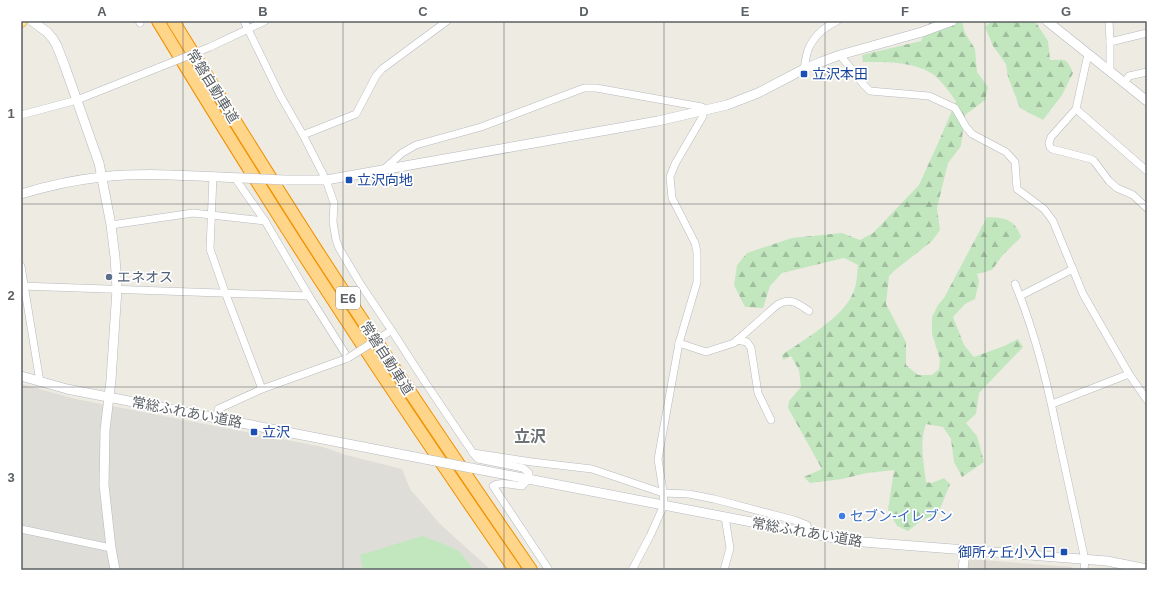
<svg xmlns="http://www.w3.org/2000/svg" width="1168" height="591" font-family="Helvetica,'Noto Sans JP',sans-serif">
	<style>
		.industrial { fill: #dfddd7 }
		.education { fill: #e0dcd4 }
		.grass { fill: #c2e7be }
		.forest { fill: url(#forest-firs) }
		.lines { fill: none; stroke-linecap: round; stroke-linejoin: round }
		.street-casing { stroke: #b6babe; stroke-width: 8 }
		.secondary-casing { stroke: #b4b9be; stroke-width: 10 }
		.primary-casing { stroke: #f6ba54; stroke-width: 12 }
		.highway-casing { stroke: #f19000; stroke-width: 14 }
		.street { stroke: #fff; stroke-width: 7 }
		.secondary { stroke: #fff; stroke-width: 9 }
		.primary { stroke: #ffe9a7; stroke-width: 10 }
		.highway { stroke: #ffd689; stroke-width: 12 }
		.street-bridge-casing { stroke: #b6babe; stroke-width: 8; stroke-linecap: butt }
		.secondary-bridge-casing { stroke: #b4b9be; stroke-width: 10; stroke-linecap: butt }
		.street-bridge { stroke: #fff; stroke-width: 7 }
		.secondary-bridge { stroke: #fff; stroke-width: 9 }
		.grid { fill: none; stroke: #5b6064; stroke-width: 1; stroke-opacity: 0.55 }
		.transit-dot { fill: #1a4fb4; stroke: #fff; stroke-width: 1.5 }
		.service-dot { fill: #5c6f8a; stroke: #fff; stroke-width: 1.5 }
		.shop-dot { fill: #3f7fe0; stroke: #fff; stroke-width: 1.5 }
		.labels { text-anchor: middle; dominant-baseline: central; stroke-width: 3.5; stroke-linejoin: round; paint-order: stroke }
		.shield { fill: #fff; stroke: #8c9092; stroke-width: 1 }
		.shield-label { font-size: 13px; font-weight: bold; fill: #5b6064 }
		.transit-label { font-size: 14px; fill: #164399; stroke: #fff; text-anchor: start }
		.street-label { font-size: 14px; fill: #5b6064; stroke: #fff }
		.service-label { font-size: 14px; fill: #4e5e75; stroke: #fff; text-anchor: start }
		.shop-label { font-size: 14px; fill: #366cbe; stroke: #fff; text-anchor: start }
		.quarter-label { font-size: 16px; font-weight: bold; fill: #6c7276; stroke: #fff }
		.neatline { fill: none; stroke: #5b6064; stroke-width: 1.5 }
		.grid-label { font-size: 13px; text-anchor: middle; font-weight: bold; fill: #5b6064 }
	</style>
	<defs>
		<pattern id="forest-firs" width="22" height="20" patternUnits="userSpaceOnUse"><rect width="22" height="20" fill="#c2e7be"/><path d="M5 1l3.5 6h-7zM16 11l3.5 6h-7z" fill="#a1bf9e"/></pattern>
	</defs>
	<rect width="100%" height="100%" fill="#eeebe3"/>
	<path class="industrial" d="M21,384L76,399L323,447L346,455L402,469L410,489L440,524L491,570H21Z"/>
	<path class="education" d="M968,559L1072,567V570H967Z"/>
	<path class="grass" d="M422,536L444,544L459,551L474,570H363L360,555Z"/>
	<g class="forest">
		<path d="M930,21H962L965,33L975,49L977,72L988,87L985,100L965,115L961,146L948,163L937,208L940,230L932,241L894,271L889,276L886,304L906,342V365L918,375H932L939,369L940,359L932,334V317L938,305L944,298L987,217C1005,218 1014,218 1021,237L1002,256L992,270L977,274L979,282L975,299L965,304L953,317L964,345L974,357L1004,346L1018,339L1023,347L979,393L976,414L966,423L977,436L984,462L962,477L954,462L951,439L943,427L926,424C919,443 924,463 926,482L932,483L944,478L950,484L938,514L922,520L908,531L897,526L888,510L894,470L867,473L842,479L810,483L804,477L822,469L788,408L789,401L801,387L799,370L791,356L783,360L782,355C802,341 843,317 852,295C857,286 857,275 858,265L844,258L782,273L770,286L763,308L745,307L734,285L737,265L747,253L792,238L842,233L860,240L873,233L919,185L939,141L956,101C950,93 939,77 931,73C911,61 885,62 863,62L862,55L921,41Z"/>
		<path d="M992,21H1035L1048,41L1050,60C1066,60 1066,57 1073,73L1062,95L1043,120L1020,108L1008,77L1006,64L993,46L985,27Z"/>
	</g>
	<g class="lines">
		<defs>
			<g id="street">
				<path d="M139,21L140,23"/>
				<path d="M244,21L280,95L303,135L326,180L334,203L333,222L336,240L339,248L361,285L392,331L389,332"/>
				<path d="M1109,21L1110,42V72"/>
				<path d="M1110,42L1147,33"/>
				<path d="M210,47L265,21"/>
				<path d="M1088,54L1076,109L1147,171"/>
				<path d="M840,55L864,85L870,91L929,96L955,108L966,127L972,134L1006,152L1015,162L1017,189L1044,209L1053,221L1083,294L1129,374L1147,400"/>
				<path d="M804,69C805,63 806,56 808,50C813,37 825,27 837,21"/>
				<path d="M1124,83L1129,76L1147,72"/>
				<path d="M1076,109L1051,137L1049,143L1050,147L1052,149L1091,159L1094,161L1109,181L1117,188L1133,195L1147,208"/>
				<path d="M21,115L77,100L160,67"/>
				<path d="M303,135L356,114L376,76L382,69L447,21"/>
				<path d="M383,170L402,153L416,145L481,127L584,88H596L702,107L703,116L675,164L670,177L672,198L695,243L697,252V282L679,343L658,459L663,491L664,505L650,536L632,570"/>
				<path d="M213,176L210,249L225,292L262,389"/>
				<path d="M111,225L193,213L265,221"/>
				<path d="M21,266L40,382"/>
				<path d="M1015,284C1036,334 1048,387 1059,440C1068,480 1076,520 1085,560L1084,570"/>
				<path d="M21,286L309,296"/>
				<path d="M1020,296L1073,269"/>
				<path d="M392,331L425,382L473,453L532,462L592,469L663,493L689,494L714,499L794,520L807,525L809,533"/>
				<path d="M737,340L747,342L751,348L758,393L771,420"/>
				<path d="M679,343L706,352L734,343L777,305C790,297 797,303 809,311"/>
				<path d="M1052,404L1129,374"/>
				<path d="M217,418L218,409L262,389L348,358L309,296L265,221L235,178"/>
				<path d="M473,453L478,459L523,468L529,473V479L522,486C513,485 500,481 493,486L549,570"/>
				<path d="M21,529L111,548"/>
				<path d="M724,570L730,548L725,517"/>
			</g>
			<g id="secondary">
				<path d="M32,21L47,32L53,39L57,46L64,64L99,163L111,225L115,257L117,289L111,380L105,430L104,485L111,548L115,570"/>
				<path d="M1047,21L1147,101"/>
				<path d="M284,180H326L658,121L727,105L758,93L804,69L821,62L840,55L922,32L952,21"/>
				<path d="M21,194C47,186 74,180 102,177C148,172 195,176 242,178"/>
				<path d="M21,376L67,389L425,459"/>
				<path d="M471,468L850,541L1107,561L1147,569"/>
				<path d="M963,570L965,550"/>
			</g>
			<path id="primary" d="M21,22L22,21"/>
			<g id="highway">
				<path d="M158,21C212,110 267,199 324,286C386,382 450,476 515,570"/>
				<path d="M173,21C227,108 280,195 336,280C400,378 465,474 531,570"/>
			</g>
		</defs>
		<use href="#street" class="street-casing"/>
		<use href="#secondary" class="secondary-casing"/>
		<use href="#primary" class="primary-casing"/>
		<use href="#highway" class="highway-casing"/>
		<use href="#street" class="street"/>
		<use href="#secondary" class="secondary"/>
		<use href="#primary" class="primary"/>
		<use href="#highway" class="highway"/>
		<defs>
			<g id="street-bridge">
				<path d="M160,67L210,47"/>
				<path d="M348,358L389,332"/>
			</g>
			<g id="secondary-bridge">
				<path d="M242,178L284,180"/>
				<path d="M425,459L471,468"/>
			</g>
		</defs>
		<use href="#street-bridge" class="street-bridge-casing"/>
		<use href="#secondary-bridge" class="secondary-bridge-casing"/>
		<use href="#street-bridge" class="street-bridge"/>
		<use href="#secondary-bridge" class="secondary-bridge"/>
	</g>
	<path class="grid" d="M183,21V570M343,21V570M504,21V570M664,21V570M825,21V570M985,21V570M21,204H1147M21,387H1147"/>
	<g class="transit-dot">
		<rect x="800" y="70" width="8" height="8" rx="2"/>
		<rect x="345" y="176" width="8" height="8" rx="2"/>
		<rect x="250" y="428" width="8" height="8" rx="2"/>
		<rect x="1060" y="548" width="8" height="8" rx="2"/>
	</g>
	<circle class="service-dot" cx="109" cy="277" r="4"/>
	<circle class="shop-dot" cx="842" cy="516" r="4"/>
	<g class="labels">
		<rect class="shield" x="336" y="287" width="24" height="22" rx="3"/>
		<g class="shield-label">
			<text x="348" y="298">E6</text>
		</g>
		<g class="transit-label">
			<text x="812" y="74">立沢本田</text>
			<text x="357" y="180">立沢向地</text>
			<text x="262" y="432">立沢</text>
			<text x="1056" y="552" text-anchor="end">御所ヶ丘小入口</text>
		</g>
		<g class="street-label">
			<text transform="translate(213 86) rotate(58)">常磐自動車道</text>
			<text transform="translate(387 358) rotate(57)">常磐自動車道</text>
			<text transform="translate(187 412) rotate(11)">常総ふれあい道路</text>
			<text transform="translate(807 532) rotate(10)">常総ふれあい道路</text>
		</g>
		<g class="service-label">
			<text x="117" y="277">エネオス</text>
		</g>
		<g class="shop-label">
			<text x="850" y="516">セブン-イレブン</text>
		</g>
		<g class="quarter-label">
			<text x="530" y="436">立沢</text>
		</g>
	</g>
	<rect width="1168" height="591" fill="none" stroke="#ffffff" stroke-width="44"/>
	<rect x="22" y="22" width="1124" height="547" class="neatline"/>
	<g class="grid-label">
		<text x="102" y="16">A</text>
		<text x="263" y="16">B</text>
		<text x="423" y="16">C</text>
		<text x="584" y="16">D</text>
		<text x="745" y="16">E</text>
		<text x="905" y="16">F</text>
		<text x="1066" y="16">G</text>
		<text x="11" y="118">1</text>
		<text x="11" y="300">2</text>
		<text x="11" y="482">3</text>
	</g>
</svg>
